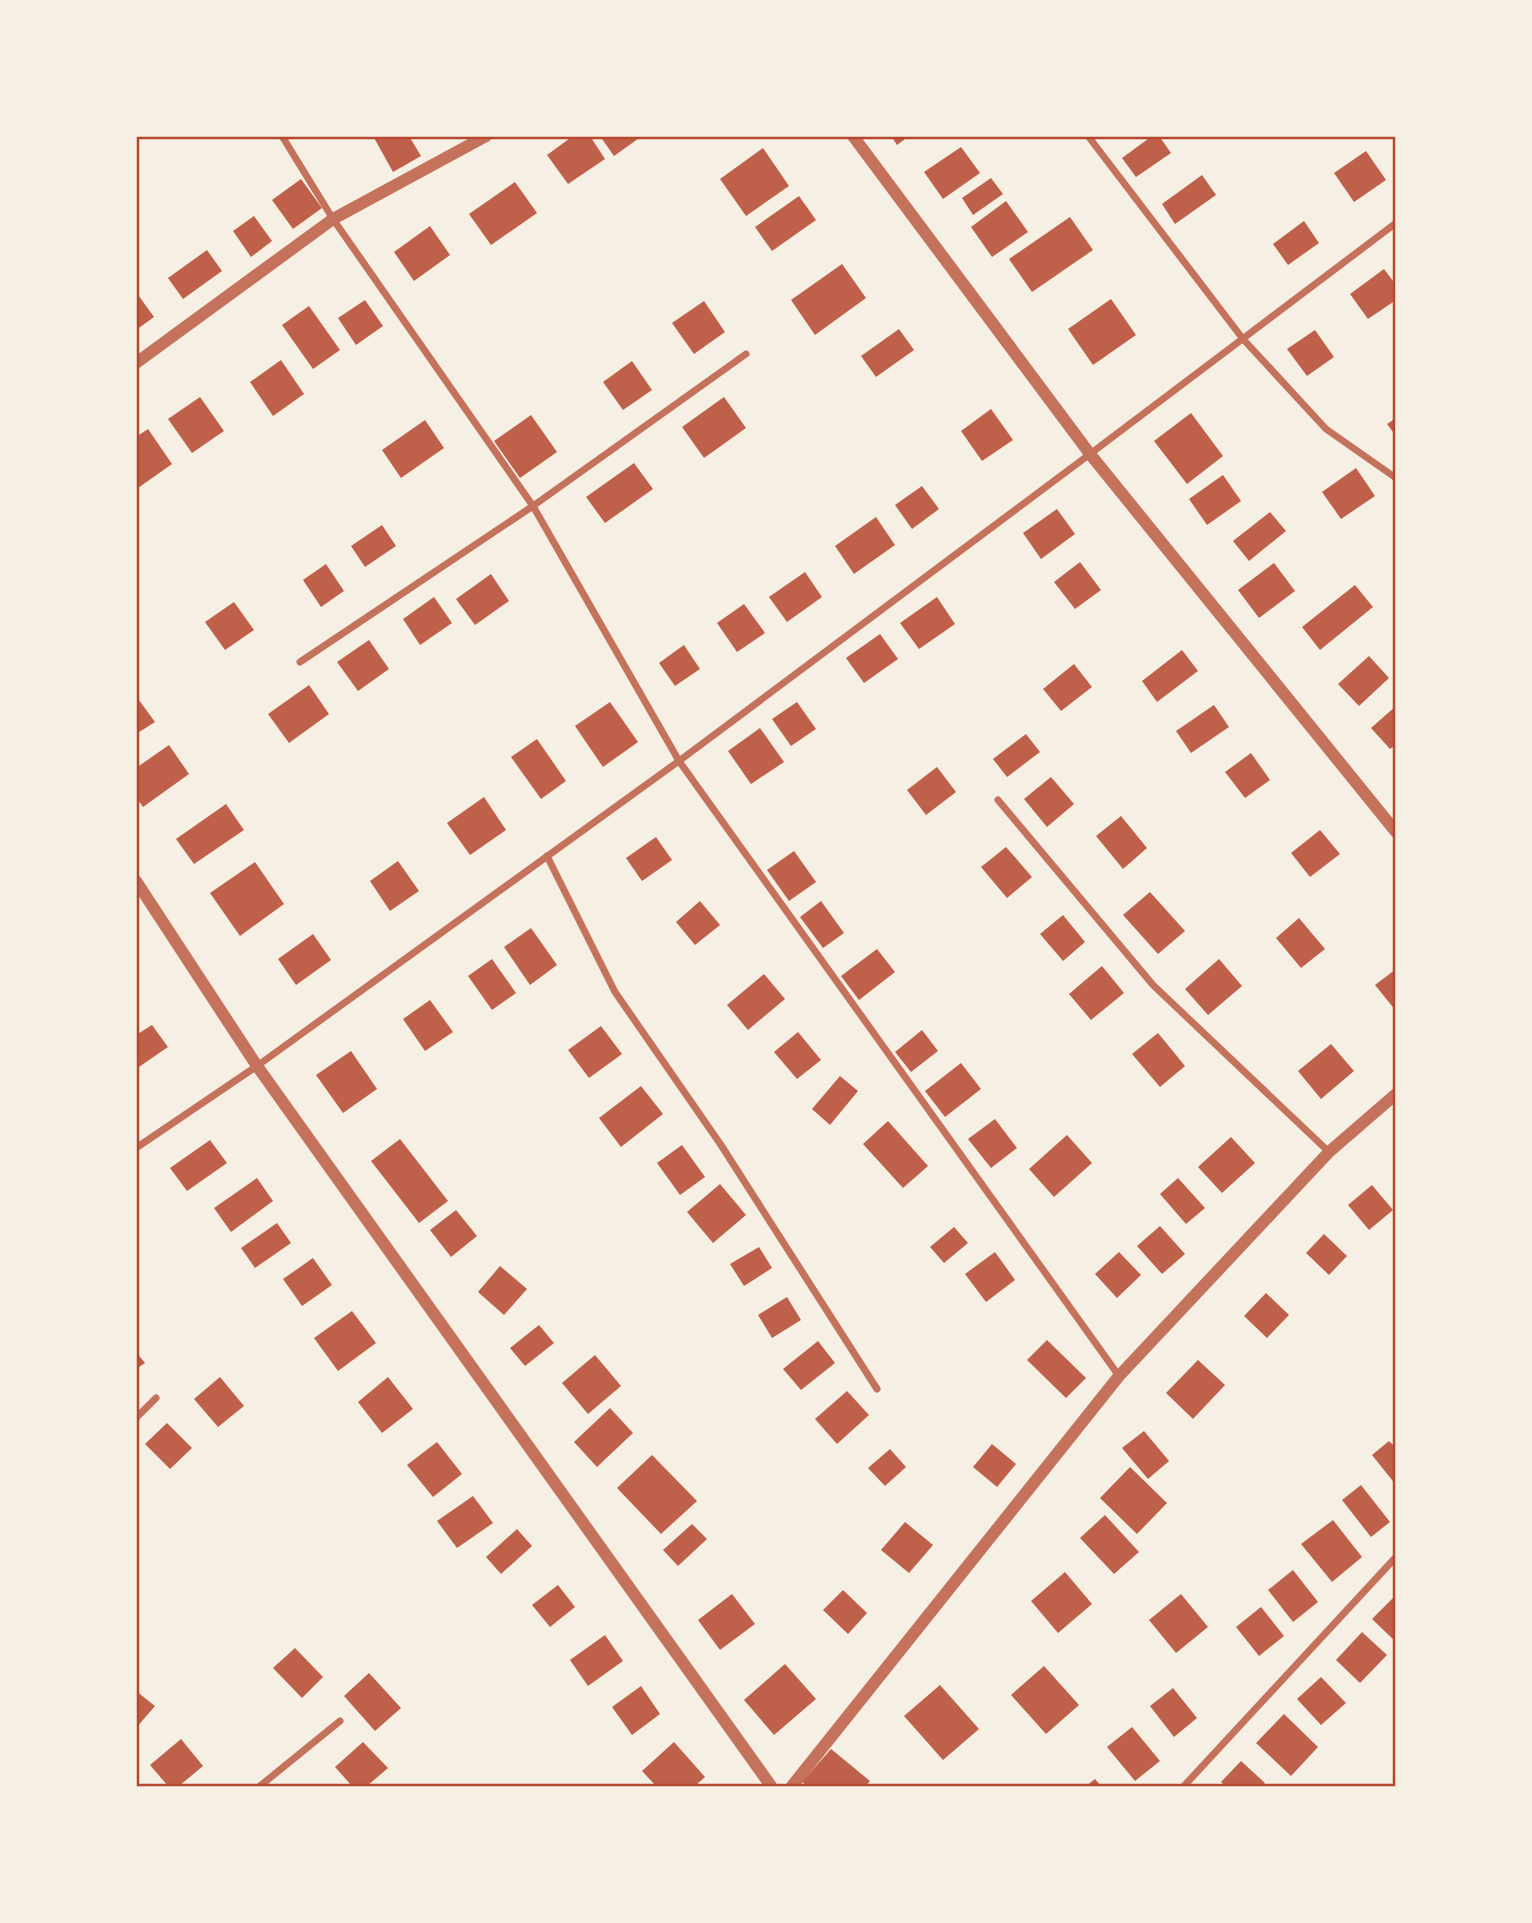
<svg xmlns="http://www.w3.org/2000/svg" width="1532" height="1923" font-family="'Noto Sans',sans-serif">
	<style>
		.building { fill: #bf614a }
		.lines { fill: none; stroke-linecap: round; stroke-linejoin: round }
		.minor { stroke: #c5725c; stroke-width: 7 }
		.tertiary { stroke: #c5725c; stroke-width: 12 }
		.neatline { fill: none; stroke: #b5482f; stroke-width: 2.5 }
	</style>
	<rect width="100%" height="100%" fill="#f6efe4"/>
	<g class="building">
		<path d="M373,136H409L421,156L393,172Z"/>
		<path d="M573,136H590L605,159L568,184L547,155Z"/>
		<path d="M600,136H642L614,156Z"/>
		<path d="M891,136H909L897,145Z"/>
		<path d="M1152,136H1159L1171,153L1136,177L1122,158Z"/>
		<path d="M961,147L980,173L943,199L924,172Z"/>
		<path d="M763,148L789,186L746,216L720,179Z"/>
		<path d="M1366,151L1386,180L1354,202L1334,173Z"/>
		<path d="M1202,175L1216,195L1175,224L1162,204Z"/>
		<path d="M991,178L1003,194L973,215L962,198Z"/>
		<path d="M301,179L322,208L293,229L272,200Z"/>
		<path d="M515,182L537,213L491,245L469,214Z"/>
		<path d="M799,196L816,220L772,251L755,227Z"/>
		<path d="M1006,201L1028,232L992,257L971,227Z"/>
		<path d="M254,216L272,241L251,257L233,231Z"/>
		<path d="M1070,217L1093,250L1032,292L1009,259Z"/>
		<path d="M1304,221L1319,243L1288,265L1273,244Z"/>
		<path d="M430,226L450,255L414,281L394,252Z"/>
		<path d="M207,250L222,271L183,299L168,278Z"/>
		<path d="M842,264L866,298L815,335L791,300Z"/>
		<path d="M1384,269L1396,285V300L1368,319L1350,294Z"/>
		<path d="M136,292L154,317L136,330Z"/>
		<path d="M1111,299L1136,335L1093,365L1068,329Z"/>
		<path d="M365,300L383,326L356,345L338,318Z"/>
		<path d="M704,301L725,332L694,354L672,323Z"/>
		<path d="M309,306L340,350L313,369L282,325Z"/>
		<path d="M899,329L914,350L876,377L861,356Z"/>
		<path d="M1315,330L1334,357L1307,376L1287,349Z"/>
		<path d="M281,360L304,394L273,416L250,382Z"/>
		<path d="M632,361L652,390L623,410L603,382Z"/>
		<path d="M200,397L224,431L192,453L168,419Z"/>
		<path d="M724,397L746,428L704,458L682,427Z"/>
		<path d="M991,409L1013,440L982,461L961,431Z"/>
		<path d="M1191,413L1223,456L1187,484L1154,441Z"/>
		<path d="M531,415L557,452L520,478L494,441Z"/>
		<path d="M1396,418V436L1387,424Z"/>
		<path d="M425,420L444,448L401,478L382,450Z"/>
		<path d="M148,429L172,464L138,488L136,437Z"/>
		<path d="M634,463L653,489L605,523L586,497Z"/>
		<path d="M1356,468L1375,496L1341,519L1322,492Z"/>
		<path d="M1223,475L1241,501L1207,525L1189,499Z"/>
		<path d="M922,486L939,509L912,529L895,505Z"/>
		<path d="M1057,509L1075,534L1041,559L1023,533Z"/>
		<path d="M1270,512L1286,531L1249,561L1233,541Z"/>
		<path d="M876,517L895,545L854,574L835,546Z"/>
		<path d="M382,525L396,546L365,567L351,546Z"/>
		<path d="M1080,562L1101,590L1075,609L1054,582Z"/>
		<path d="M1274,563L1295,591L1259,618L1238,590Z"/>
		<path d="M326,564L344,591L321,607L303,580Z"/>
		<path d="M805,572L822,597L787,622L769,597Z"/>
		<path d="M491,574L509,601L475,625L456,599Z"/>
		<path d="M1355,585L1373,607L1320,650L1302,627Z"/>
		<path d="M434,597L452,623L420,645L403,619Z"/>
		<path d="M937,597L955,624L919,649L900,623Z"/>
		<path d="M234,602L254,630L225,650L205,622Z"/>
		<path d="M744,604L765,633L737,652L717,623Z"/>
		<path d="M880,634L898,659L864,683L846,658Z"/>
		<path d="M369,640L389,669L358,691L337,662Z"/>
		<path d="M684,645L700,669L675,686L659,663Z"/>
		<path d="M1182,650L1198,671L1157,702L1142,681Z"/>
		<path d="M1369,656L1389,678L1359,706L1338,684Z"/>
		<path d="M1074,664L1092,687L1061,711L1043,689Z"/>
		<path d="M309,685L329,714L289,743L268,714Z"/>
		<path d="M136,696L155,722L136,734Z"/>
		<path d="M610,702L638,742L603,767L575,726Z"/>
		<path d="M797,702L816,729L791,746L772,719Z"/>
		<path d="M1214,705L1229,727L1191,753L1176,731Z"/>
		<path d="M1396,706V745L1390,749L1371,728Z"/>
		<path d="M760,728L784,762L751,784L728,751Z"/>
		<path d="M1026,734L1040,752L1007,777L993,759Z"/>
		<path d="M537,739L566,781L541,799L511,757Z"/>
		<path d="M169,745L189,774L143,807L136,797V768Z"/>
		<path d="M1251,753L1270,780L1245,798L1225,772Z"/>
		<path d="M937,767L956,792L926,815L907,790Z"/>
		<path d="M1051,777L1074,804L1047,827L1024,799Z"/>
		<path d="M484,797L506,830L470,855L447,823Z"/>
		<path d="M226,804L244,830L194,864L176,839Z"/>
		<path d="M1121,816L1147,848L1123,869L1096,836Z"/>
		<path d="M1320,830L1340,854L1310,877L1291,853Z"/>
		<path d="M656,837L672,860L642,881L626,858Z"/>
		<path d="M1006,847L1032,877L1007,898L981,867Z"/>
		<path d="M794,851L816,882L789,901L767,870Z"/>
		<path d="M398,861L419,891L390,911L370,881Z"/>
		<path d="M255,862L284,904L240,936L210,893Z"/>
		<path d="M1150,892L1185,931L1158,954L1123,915Z"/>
		<path d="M700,901L720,925L695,945L676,922Z"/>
		<path d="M821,901L844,933L823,948L800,917Z"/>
		<path d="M1063,915L1085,942L1063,961L1040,934Z"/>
		<path d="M1299,918L1325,949L1301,968L1276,938Z"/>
		<path d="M531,928L557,965L530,985L504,947Z"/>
		<path d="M313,934L331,960L296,985L278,959Z"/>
		<path d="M877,949L895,972L859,1000L841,976Z"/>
		<path d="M492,959L516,993L492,1010L468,976Z"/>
		<path d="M1219,959L1242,986L1208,1015L1185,989Z"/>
		<path d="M1102,966L1124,993L1091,1020L1069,994Z"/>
		<path d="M1396,969V1011L1375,985Z"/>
		<path d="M764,974L785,999L748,1030L727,1005Z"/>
		<path d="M430,1000L453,1032L425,1051L403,1019Z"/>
		<path d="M152,1025L168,1047L136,1069V1035Z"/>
		<path d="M601,1026L622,1054L589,1078L568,1050Z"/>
		<path d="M922,1030L938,1051L911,1072L895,1052Z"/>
		<path d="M798,1032L821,1060L797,1079L774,1052Z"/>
		<path d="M1158,1033L1185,1066L1160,1087L1132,1054Z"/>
		<path d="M1331,1044L1354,1071L1321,1099L1298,1071Z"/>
		<path d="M351,1051L377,1089L343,1113L316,1075Z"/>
		<path d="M961,1063L981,1089L945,1117L925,1091Z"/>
		<path d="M840,1076L858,1091L830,1125L812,1109Z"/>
		<path d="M641,1086L663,1114L621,1147L599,1118Z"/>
		<path d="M995,1119L1017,1148L991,1168L968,1139Z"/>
		<path d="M888,1121L928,1166L903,1188L863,1144Z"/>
		<path d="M1067,1135L1092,1163L1054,1197L1029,1169Z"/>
		<path d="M1231,1137L1255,1163L1222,1193L1198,1167Z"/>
		<path d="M400,1139L448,1201L419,1223L371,1161Z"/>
		<path d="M210,1140L227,1163L187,1191L170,1168Z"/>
		<path d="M682,1145L705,1177L680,1195L657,1163Z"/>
		<path d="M257,1178L273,1201L231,1232L214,1208Z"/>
		<path d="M1178,1178L1205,1208L1186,1224L1160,1194Z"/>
		<path d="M720,1184L746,1215L713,1243L687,1212Z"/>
		<path d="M1372,1185L1393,1210L1369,1230L1348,1205Z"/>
		<path d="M456,1210L477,1236L451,1257L430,1230Z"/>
		<path d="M277,1223L291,1243L255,1268L241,1248Z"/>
		<path d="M1160,1226L1185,1254L1162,1274L1137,1246Z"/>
		<path d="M954,1227L968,1243L944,1263L930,1247Z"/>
		<path d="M1324,1234L1347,1256L1329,1275L1306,1253Z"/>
		<path d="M759,1247L772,1268L744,1286L730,1264Z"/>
		<path d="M995,1252L1015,1280L986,1302L965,1274Z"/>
		<path d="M1119,1252L1141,1275L1117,1298L1095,1274Z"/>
		<path d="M313,1258L332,1285L302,1306L283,1279Z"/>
		<path d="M500,1266L527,1289L504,1315L478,1292Z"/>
		<path d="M1266,1293L1289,1315L1267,1338L1244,1316Z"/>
		<path d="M787,1297L801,1320L772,1338L758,1315Z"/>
		<path d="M352,1311L376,1343L338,1371L314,1338Z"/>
		<path d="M539,1325L554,1343L525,1366L510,1348Z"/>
		<path d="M1047,1340L1086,1378L1066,1398L1027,1360Z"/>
		<path d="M818,1341L835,1363L801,1390L783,1369Z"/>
		<path d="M136,1352L145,1363L136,1369Z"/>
		<path d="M595,1355L621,1386L588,1414L562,1383Z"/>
		<path d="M1198,1360L1225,1385L1193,1419L1166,1393Z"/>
		<path d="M220,1377L244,1406L218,1427L194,1399Z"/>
		<path d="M388,1377L413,1409L382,1433L358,1402Z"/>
		<path d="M847,1391L869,1415L837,1444L815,1419Z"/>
		<path d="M610,1408L633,1433L597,1467L574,1442Z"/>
		<path d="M167,1423L192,1448L170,1469L145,1444Z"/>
		<path d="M1144,1431L1169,1461L1148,1479L1122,1448Z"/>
		<path d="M1389,1441L1396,1448V1485L1372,1455Z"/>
		<path d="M437,1442L462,1474L433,1497L407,1465Z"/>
		<path d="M992,1444L1016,1464L997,1487L973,1467Z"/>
		<path d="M890,1449L906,1467L885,1486L868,1468Z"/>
		<path d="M652,1455L697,1501L661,1534L617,1488Z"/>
		<path d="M1130,1467L1167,1503L1137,1534L1100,1498Z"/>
		<path d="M1361,1485L1390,1522L1371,1537L1342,1500Z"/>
		<path d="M473,1496L493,1523L457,1548L437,1521Z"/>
		<path d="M1105,1515L1139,1552L1114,1574L1080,1538Z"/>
		<path d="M1333,1520L1362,1557L1332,1582L1301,1544Z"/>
		<path d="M905,1522L933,1545L909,1573L881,1550Z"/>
		<path d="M692,1524L707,1539L678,1566L663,1550Z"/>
		<path d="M517,1529L532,1546L501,1574L486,1557Z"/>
		<path d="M1293,1570L1318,1602L1293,1622L1268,1590Z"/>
		<path d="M1065,1572L1092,1604L1058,1633L1031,1601Z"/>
		<path d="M558,1585L575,1607L550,1627L532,1605Z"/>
		<path d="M843,1590L867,1613L848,1634L823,1610Z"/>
		<path d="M732,1594L755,1624L720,1650L698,1620Z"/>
		<path d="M1181,1594L1208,1627L1176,1653L1149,1620Z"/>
		<path d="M1396,1595V1642L1372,1619Z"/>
		<path d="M1261,1607L1284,1636L1259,1656L1236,1627Z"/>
		<path d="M1362,1632L1387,1655L1360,1683L1336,1660Z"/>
		<path d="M605,1635L623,1661L588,1686L570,1660Z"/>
		<path d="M295,1648L323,1677L302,1698L273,1668Z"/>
		<path d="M785,1664L816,1699L774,1735L744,1700Z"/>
		<path d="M1044,1666L1079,1705L1046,1734L1011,1695Z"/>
		<path d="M369,1673L401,1708L375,1731L344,1696Z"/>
		<path d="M1321,1677L1346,1703L1321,1725L1297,1699Z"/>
		<path d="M940,1685L979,1729L943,1760L904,1716Z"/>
		<path d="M641,1686L660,1714L632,1735L612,1707Z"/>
		<path d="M1173,1688L1197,1718L1174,1737L1150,1706Z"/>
		<path d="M136,1691L155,1706L136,1728Z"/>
		<path d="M1284,1714L1318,1747L1291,1776L1256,1743Z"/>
		<path d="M1132,1727L1160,1761L1135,1781L1107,1747Z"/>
		<path d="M181,1739L203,1766L179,1786H168L150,1765Z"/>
		<path d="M363,1742L388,1768L367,1786H352L335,1767Z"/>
		<path d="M674,1742L705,1777L695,1786H656L642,1771Z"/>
		<path d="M831,1749L870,1781L866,1786H807L802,1782Z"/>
		<path d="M1241,1761L1265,1783L1262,1786H1225L1221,1782Z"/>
		<path d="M1095,1779L1101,1786H1086Z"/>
	</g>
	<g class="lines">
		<g class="minor">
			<path d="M282,136L333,219L533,506L679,761L1119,1376"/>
			<path d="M1088,136L1243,339L1326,429L1396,478"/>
			<path d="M300,662L533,506L746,354"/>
			<path d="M998,800L1153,985L1329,1152"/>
			<path d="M547,856L615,992L721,1145L877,1389"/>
			<path d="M136,1148L257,1066L679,761L1090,454L1396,223"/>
			<path d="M136,1418L156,1398"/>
			<path d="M260,1786L340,1721"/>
			<path d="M1184,1786L1396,1557"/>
		</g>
		<g class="tertiary">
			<path d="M853,136L1090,454L1396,832"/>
			<path d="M136,363L333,219L486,136"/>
			<path d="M136,881L257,1066L771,1786"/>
			<path d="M792,1786L1119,1376L1329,1152L1396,1094"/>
		</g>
	</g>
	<rect width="1532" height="1923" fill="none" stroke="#f6efe4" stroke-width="276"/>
	<rect x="138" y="138" width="1256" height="1647" class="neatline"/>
</svg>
